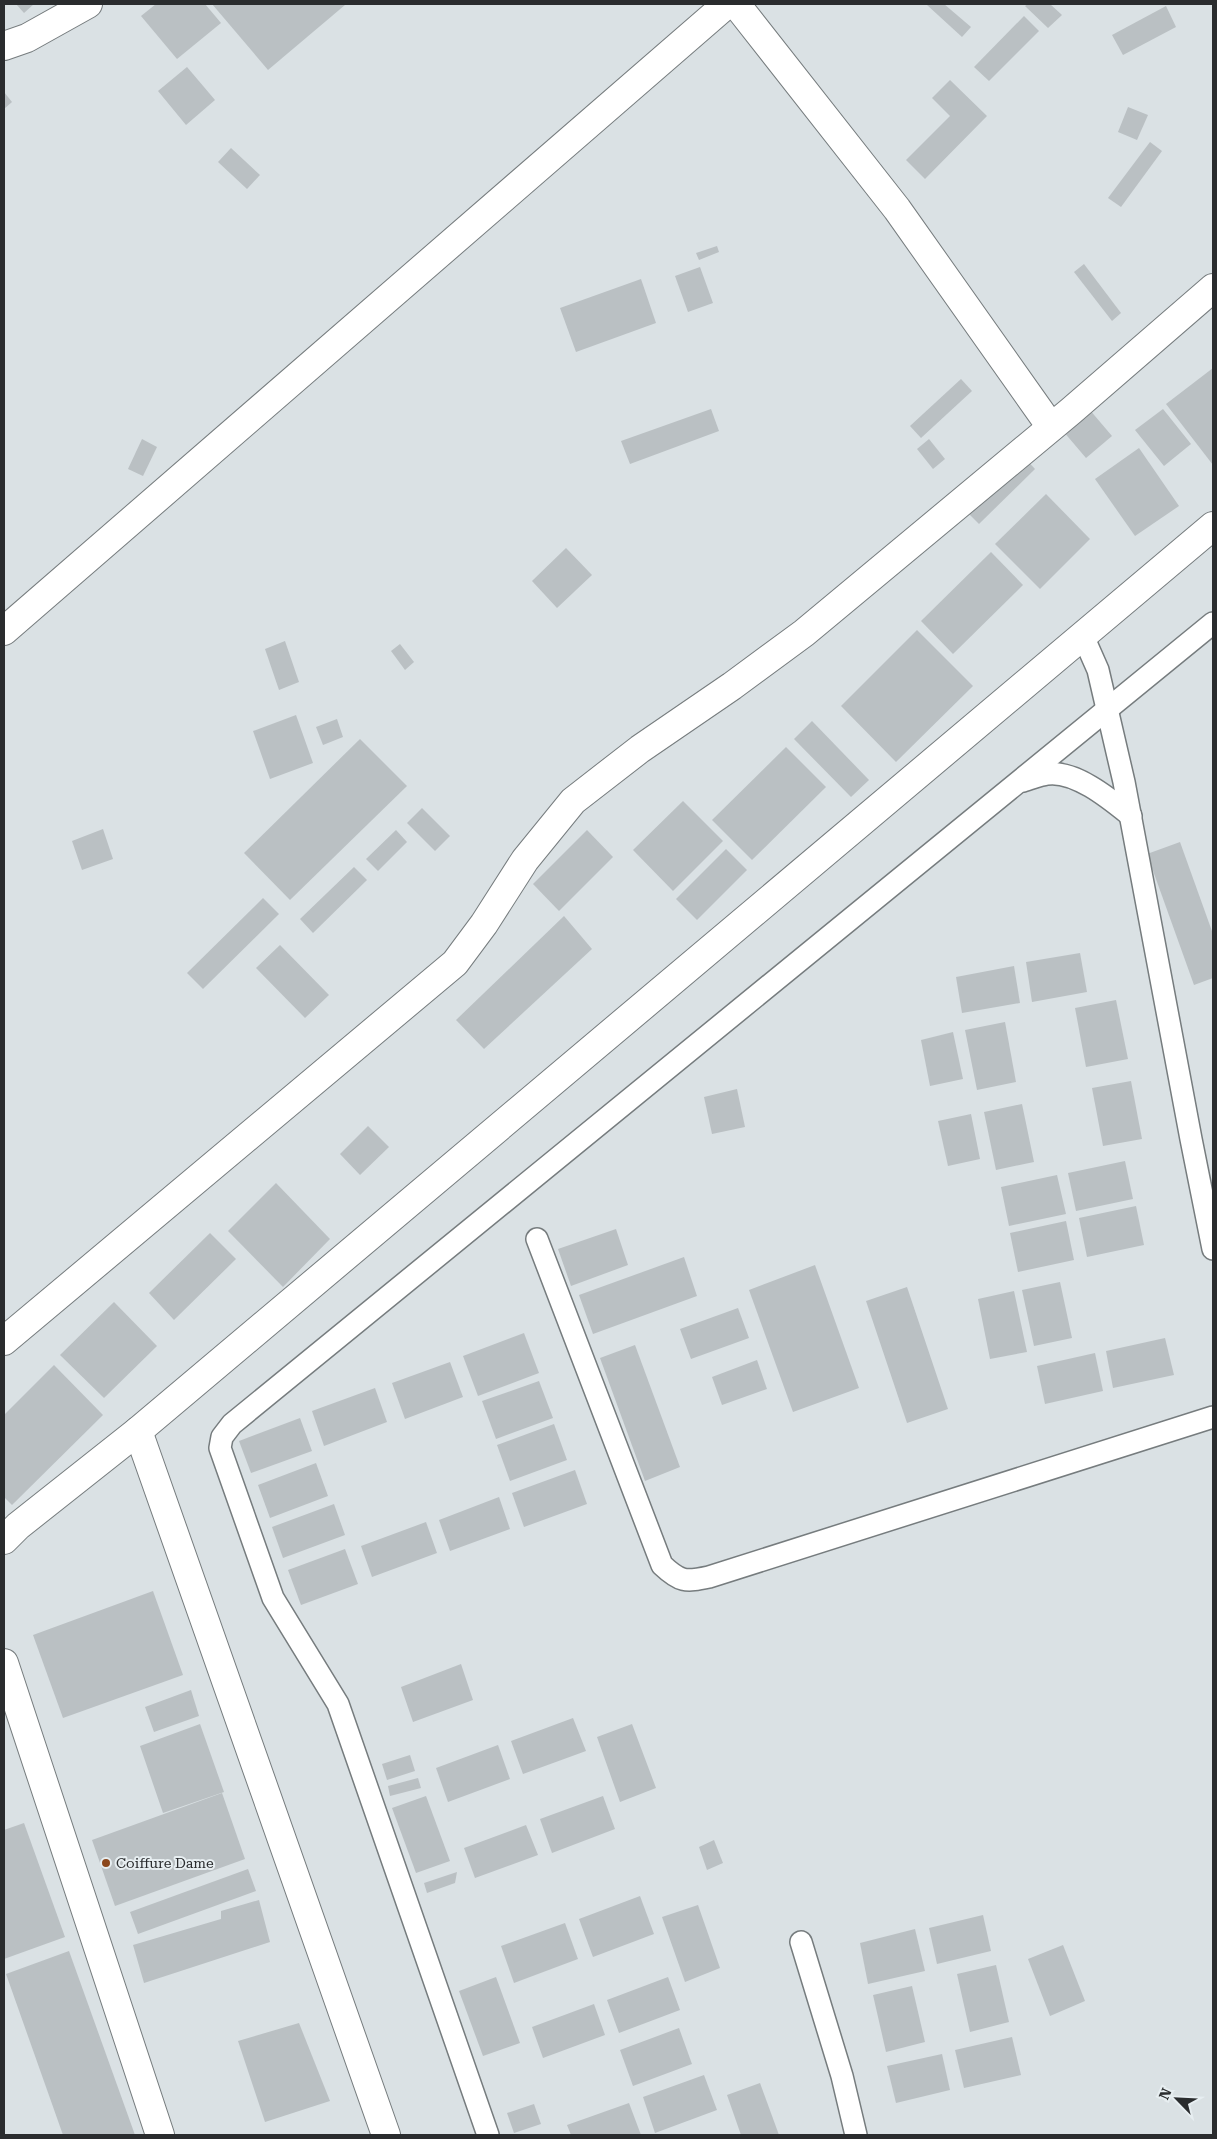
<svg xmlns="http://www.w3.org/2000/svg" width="1217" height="2139" font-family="'Roboto Serif',serif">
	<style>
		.building { fill: #bac0c3 }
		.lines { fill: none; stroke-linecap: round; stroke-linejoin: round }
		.lane-casing { stroke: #767c7e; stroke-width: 24 }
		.street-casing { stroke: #767c7e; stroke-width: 30 }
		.lane { stroke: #fff; stroke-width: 21 }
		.street { stroke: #fff; stroke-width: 28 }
		.poi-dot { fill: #8b471b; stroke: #e7eef1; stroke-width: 2 }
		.labels { text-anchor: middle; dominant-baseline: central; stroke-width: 4; stroke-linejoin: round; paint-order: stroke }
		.poi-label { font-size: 14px; fill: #2a2c2e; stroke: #e7eef1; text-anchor: start }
	</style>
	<rect width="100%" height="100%" fill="#dae1e4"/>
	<g class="building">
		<path d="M16,4H34L24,13Z"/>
		<path d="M156,4H205L221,23L177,59L141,16Z"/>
		<path d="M212,4H344L345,5L268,70Z"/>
		<path d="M928,4H944L971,27L962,37L927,5Z"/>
		<path d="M1028,4H1050L1062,15L1048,28L1025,6Z"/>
		<path d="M1166,6L1176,27L1123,55L1112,35Z"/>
		<path d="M1024,16L1039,31L989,81L974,67Z"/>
		<path d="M187,67L215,100L186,125L158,91Z"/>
		<path d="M950,80L987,116L925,179L906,160L950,116L932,98Z"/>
		<path d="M4,92L12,102L4,109Z"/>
		<path d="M1128,107L1148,115L1137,140L1118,132Z"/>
		<path d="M1150,142L1162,151L1121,207L1108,198Z"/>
		<path d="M231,148L260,175L247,189L218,162Z"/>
		<path d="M717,246L719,252L699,260L696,253Z"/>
		<path d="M1084,264L1121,313L1112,321L1074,272Z"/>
		<path d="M700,267L713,303L688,312L675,276Z"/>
		<path d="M641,279L656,323L576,352L560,308Z"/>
		<path d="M1213,368V465L1166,404Z"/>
		<path d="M961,379L972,391L921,438L910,426Z"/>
		<path d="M711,409L719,431L630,464L621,441Z"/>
		<path d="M1089,409L1112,436L1086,458L1063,431Z"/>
		<path d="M1163,409L1191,444L1164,466L1135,430Z"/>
		<path d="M142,439L157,447L143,476L128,469Z"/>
		<path d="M929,439L945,459L933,469L917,449Z"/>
		<path d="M1139,448L1179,506L1135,536L1095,479Z"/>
		<path d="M1024,457L1035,469L979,524L968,513Z"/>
		<path d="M1046,494L1090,539L1040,589L995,544Z"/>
		<path d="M566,548L592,575L557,608L532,581Z"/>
		<path d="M991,552L1023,585L953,654L921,621Z"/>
		<path d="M917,630L973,686L896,762L841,706Z"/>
		<path d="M285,641L299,682L279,690L265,649Z"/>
		<path d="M400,644L414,662L405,670L391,651Z"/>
		<path d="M296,715L313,763L270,779L253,731Z"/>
		<path d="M337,719L343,737L323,745L316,727Z"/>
		<path d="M812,721L869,780L851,797L794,739Z"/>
		<path d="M360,739L407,786L290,900L244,853Z"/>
		<path d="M786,747L826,787L752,860L712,820Z"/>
		<path d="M683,801L723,841L673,891L633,850Z"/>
		<path d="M422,808L450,836L435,851L407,823Z"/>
		<path d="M103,829L113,859L82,870L72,841Z"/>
		<path d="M396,830L407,842L378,871L366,859Z"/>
		<path d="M587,830L613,857L559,911L533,884Z"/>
		<path d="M1180,842L1213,934V978L1194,985L1147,854Z"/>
		<path d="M726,849L747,870L697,920L676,899Z"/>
		<path d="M354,867L367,880L313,933L300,919Z"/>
		<path d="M263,898L279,914L203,989L187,973Z"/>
		<path d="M564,916L592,949L484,1049L456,1020Z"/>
		<path d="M280,945L329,995L305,1018L256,968Z"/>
		<path d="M1080,953L1087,992L1032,1002L1026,962Z"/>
		<path d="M1014,966L1020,1003L962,1013L956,977Z"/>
		<path d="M1116,1000L1128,1059L1086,1067L1075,1008Z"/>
		<path d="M1005,1022L1016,1082L977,1090L965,1030Z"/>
		<path d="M953,1032L963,1079L930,1086L921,1040Z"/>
		<path d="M1131,1081L1142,1139L1103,1146L1092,1088Z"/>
		<path d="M737,1089L745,1127L712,1134L704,1097Z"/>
		<path d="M1022,1104L1034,1162L996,1170L984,1112Z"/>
		<path d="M971,1114L980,1159L948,1166L938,1121Z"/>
		<path d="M368,1126L389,1147L360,1175L340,1154Z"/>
		<path d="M1125,1161L1133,1199L1076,1211L1068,1173Z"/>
		<path d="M1057,1175L1066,1214L1009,1226L1001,1187Z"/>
		<path d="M276,1183L330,1239L283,1287L228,1231Z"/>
		<path d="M1136,1206L1144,1245L1087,1257L1079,1218Z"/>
		<path d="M1066,1221L1074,1260L1018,1272L1010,1233Z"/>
		<path d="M616,1229L628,1265L571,1286L558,1249Z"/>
		<path d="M210,1233L236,1259L174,1320L149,1293Z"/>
		<path d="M684,1257L697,1296L593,1334L579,1295Z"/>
		<path d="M815,1265L859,1388L793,1412L749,1290Z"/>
		<path d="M1060,1282L1072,1338L1034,1346L1022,1290Z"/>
		<path d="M907,1287L948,1409L907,1423L866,1301Z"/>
		<path d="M1014,1291L1027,1352L990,1359L978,1299Z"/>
		<path d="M114,1302L157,1346L104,1398L60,1355Z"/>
		<path d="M738,1308L749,1338L691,1359L680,1329Z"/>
		<path d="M524,1333L539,1373L478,1396L463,1356Z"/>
		<path d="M1165,1338L1174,1375L1113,1388L1106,1351Z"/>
		<path d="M635,1345L680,1467L645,1481L600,1358Z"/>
		<path d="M1095,1353L1103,1391L1045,1404L1037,1366Z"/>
		<path d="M757,1360L767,1389L722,1405L712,1377Z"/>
		<path d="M450,1362L463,1397L405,1419L392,1383Z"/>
		<path d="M54,1365L103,1415L12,1505L4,1497V1415Z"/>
		<path d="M539,1381L553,1418L496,1439L482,1401Z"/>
		<path d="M375,1388L387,1422L324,1446L312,1411Z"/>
		<path d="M300,1418L312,1451L251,1473L239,1441Z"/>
		<path d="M554,1424L567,1460L510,1481L497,1445Z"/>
		<path d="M316,1463L328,1496L270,1518L258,1485Z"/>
		<path d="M575,1470L587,1504L524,1527L512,1493Z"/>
		<path d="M499,1497L510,1529L450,1551L439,1520Z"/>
		<path d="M334,1504L345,1535L283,1558L272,1527Z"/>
		<path d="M426,1522L437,1553L372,1577L361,1546Z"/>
		<path d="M345,1549L358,1584L301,1605L288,1570Z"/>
		<path d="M153,1591L183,1675L63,1718L33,1635Z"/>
		<path d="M461,1664L473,1700L413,1722L401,1687Z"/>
		<path d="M191,1690L199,1716L154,1732L145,1707Z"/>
		<path d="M573,1718L586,1751L523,1774L511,1741Z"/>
		<path d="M200,1724L224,1792L163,1813L140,1746Z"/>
		<path d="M632,1724L656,1788L620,1802L597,1737Z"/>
		<path d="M498,1745L510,1779L448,1802L436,1768Z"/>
		<path d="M410,1755L415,1771L387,1780L382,1764Z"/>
		<path d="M418,1778L421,1788L390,1796L388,1786Z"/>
		<path d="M222,1793L245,1859L115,1906L92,1840Z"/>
		<path d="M426,1796L450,1861L416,1873L392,1808Z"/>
		<path d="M603,1796L615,1829L552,1853L540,1819Z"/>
		<path d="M24,1823L65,1937L4,1959V1830Z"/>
		<path d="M526,1825L538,1855L475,1878L464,1848Z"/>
		<path d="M714,1840L723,1863L707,1870L699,1847Z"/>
		<path d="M248,1869L256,1891L138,1934L130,1912Z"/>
		<path d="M457,1872L455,1883L427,1893L424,1883Z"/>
		<path d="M640,1896L654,1934L593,1957L579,1919Z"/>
		<path d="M259,1900L270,1942L144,1983L133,1945L221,1919V1911Z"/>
		<path d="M698,1905L720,1968L685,1982L662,1917Z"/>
		<path d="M983,1915L991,1951L937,1964L929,1928Z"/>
		<path d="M565,1923L578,1959L514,1983L501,1946Z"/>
		<path d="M915,1929L925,1971L868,1984L860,1943Z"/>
		<path d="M1063,1945L1085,2001L1050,2016L1028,1959Z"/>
		<path d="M69,1951L135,2135H63L6,1974Z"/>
		<path d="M996,1965L1009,2022L970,2032L957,1974Z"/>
		<path d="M496,1977L520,2043L483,2056L459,1991Z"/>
		<path d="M668,1977L680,2010L619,2033L607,2000Z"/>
		<path d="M912,1986L925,2042L886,2052L873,1995Z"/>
		<path d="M594,2004L605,2035L543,2058L532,2027Z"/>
		<path d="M299,2023L330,2101L265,2122L238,2041Z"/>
		<path d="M679,2028L692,2064L633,2086L620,2050Z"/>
		<path d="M1012,2037L1021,2075L964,2088L955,2050Z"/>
		<path d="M942,2054L950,2090L896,2103L887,2066Z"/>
		<path d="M704,2075L717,2110L655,2133L643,2097Z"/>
		<path d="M760,2083L779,2135H741L727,2095Z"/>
		<path d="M629,2103L641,2135H571L567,2125Z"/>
		<path d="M534,2104L541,2124L514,2133L507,2113Z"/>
	</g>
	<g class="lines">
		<defs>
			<g id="lane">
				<path d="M1083,636L1098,670L1124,782L1191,1139L1213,1249"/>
				<path d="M1023,781C1031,779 1039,775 1047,774C1075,770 1110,799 1131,816"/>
				<path d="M537,1239L662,1565C680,1582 685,1582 709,1577L1213,1417"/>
				<path d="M801,1942L842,2076L856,2135"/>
				<path d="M488,2135L338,1704L273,1598L220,1448L222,1437L232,1424L1213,623"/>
			</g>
			<g id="street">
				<path d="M736,4L897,209L1051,427"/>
				<path d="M4,46L27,38L88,4"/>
				<path d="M4,631L727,4"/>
				<path d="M4,1341L455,963L484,924L525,860L573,801L640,749L732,686L804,633L1071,411L1213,288"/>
				<path d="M138,1431L386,2135"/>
				<path d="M4,1540L18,1526L138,1431L1213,526"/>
				<path d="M4,1663L160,2135"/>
			</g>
		</defs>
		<use href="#lane" class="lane-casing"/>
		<use href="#street" class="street-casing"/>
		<use href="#lane" class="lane"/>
		<use href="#street" class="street"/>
	</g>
	<circle class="poi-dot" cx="106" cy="1863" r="5"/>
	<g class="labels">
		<g class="poi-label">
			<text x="116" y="1863">Coiffure Dame</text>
		</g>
	</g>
	<rect width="1217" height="2139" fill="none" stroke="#2a2c2e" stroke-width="10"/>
	<g transform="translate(1177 2099) rotate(294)" stroke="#e7eef1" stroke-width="4" paint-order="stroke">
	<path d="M0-4L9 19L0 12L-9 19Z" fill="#2a2c2e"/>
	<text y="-8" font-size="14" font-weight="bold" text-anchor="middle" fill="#2a2c2e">N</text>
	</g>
</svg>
